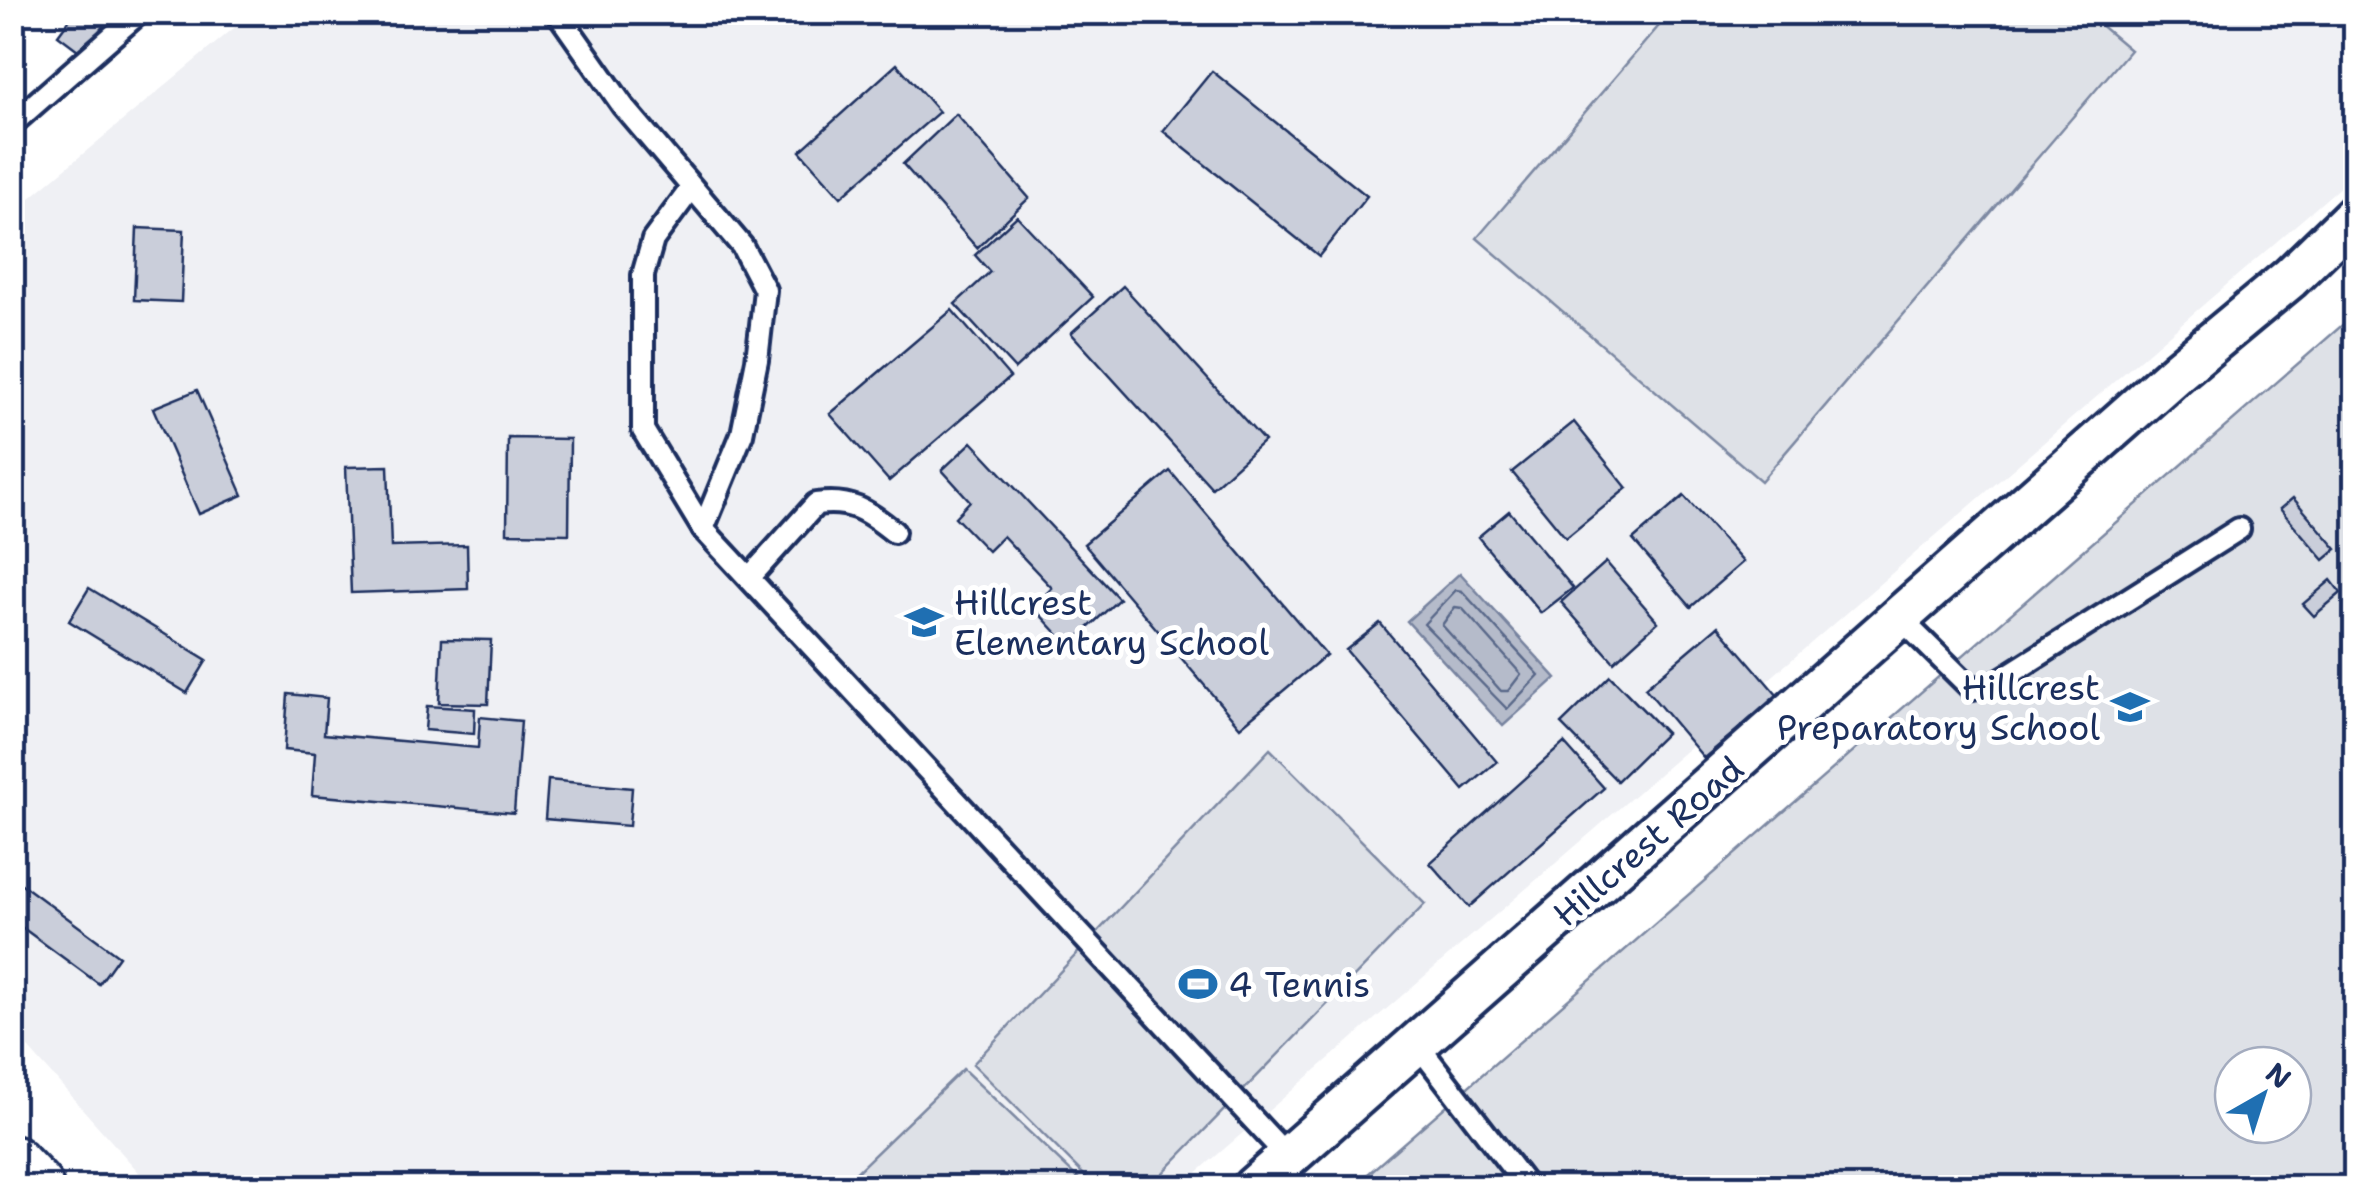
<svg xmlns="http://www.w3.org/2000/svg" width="2368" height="1200" font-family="'Shantell Sans',sans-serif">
  <rect width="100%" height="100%" fill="#fff"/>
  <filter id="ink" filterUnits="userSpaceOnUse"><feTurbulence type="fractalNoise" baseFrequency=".01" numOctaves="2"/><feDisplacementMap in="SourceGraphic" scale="20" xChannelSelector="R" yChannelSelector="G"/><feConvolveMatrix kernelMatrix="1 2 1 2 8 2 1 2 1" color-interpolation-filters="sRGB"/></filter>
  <g filter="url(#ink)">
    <path fill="#eff0f4" d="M252,13h2103v161l-1175,1013h-1028l-139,-156 -1,-818z"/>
    <g fill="#dee1e7" stroke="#7c88a2" stroke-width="2.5" fill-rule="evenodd">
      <path d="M1670,13h416l44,37 -369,431 -284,-243z"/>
      <path d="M2355,314v873h-1002zM2233,1065h60v60h-60z"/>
      <path d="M1270,749l155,155 -276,283h-53l-123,-123z"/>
      <path d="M963,1069l124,118h-246z"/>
    </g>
    <path fill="#b5bbca" stroke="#77839f" stroke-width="2.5" d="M1460,573l96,105 -53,48 -96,-105z"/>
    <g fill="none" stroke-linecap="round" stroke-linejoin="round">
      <g stroke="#596789" stroke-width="2.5">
        <path d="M1456,590l6,1 77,84 -32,34 -83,-85z"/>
        <path d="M1455,607l7,1 59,66 -13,17h-7l-59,-66z"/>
      </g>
    </g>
    <g fill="#caceda" stroke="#1b2f5e" stroke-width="2.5">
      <path d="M75,12h39l-32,41 -24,-18z"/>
      <path d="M897,64l42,48 -98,85 -41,-46z"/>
      <path d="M1212,71l155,125 -48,60 -156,-125z"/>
      <path d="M956,114l73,84 -52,50 -74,-84z"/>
      <path d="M1017,216l76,81 -78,72 -60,-65 35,-32 -15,-17z"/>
      <path d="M137,228l47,2 -3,72 -47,-2z"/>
      <path d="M1123,286l141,155 -52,47 -141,-155z"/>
      <path d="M952,310l58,67 -121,104 -59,-67z"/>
      <path d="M197,390l46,105 -44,19 -46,-106z"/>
      <path d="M1574,422l53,66 -61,50 -54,-66z"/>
      <path d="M508,438l62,1 -1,95 -62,-1z"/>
      <path d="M972,442l147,157 -50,47 -36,-39 19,-19 -49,-52 -15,15 -33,-34 15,-16 -28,-31z"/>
      <path d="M388,466l3,81 76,-2 1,44 -117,4 -5,-126z"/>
      <path d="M1170,471l156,184 -86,72 -156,-183z"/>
      <path d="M1684,496l59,66 -52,45 -58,-67z"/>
      <path d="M2293,498l44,51 -13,11 -44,-51z"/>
      <path d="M1509,511l64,77 -32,25 -63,-76z"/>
      <path d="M1606,562l52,60 -44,40 -53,-60z"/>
      <path d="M2331,580l10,13 -27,23 -11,-12z"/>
      <path d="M89,588l118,72 -20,33 -118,-72z"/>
      <path d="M1380,623l117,139 -33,28 -118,-140z"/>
      <path d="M1718,626l60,70 -74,62 -59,-70z"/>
      <path d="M442,639l49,1 -3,64 -49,-1z"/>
      <path d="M1610,676l56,57 -49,48 -56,-57z"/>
      <path d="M288,694l39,4 -3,36 154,14 2,-31 41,4 -7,92 -202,-18 3,-42 -31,-3z"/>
      <path d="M427,706l48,3 -1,25 -49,-4z"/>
      <path d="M1564,743l40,45 -135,119 -39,-44z"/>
      <path d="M548,780l84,8 -3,38 -84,-7z"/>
      <path d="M12,877l107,79 -20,28 -87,-64z"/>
    </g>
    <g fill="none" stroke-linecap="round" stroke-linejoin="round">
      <g stroke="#1b2f5e" stroke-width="28">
        <g id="lane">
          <path d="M557,12l66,94 119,140 23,44 -8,70 -15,74 -39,95"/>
          <path d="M12,124l128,-112"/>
          <path d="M690,190l-37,50 -10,35v155l60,99 585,628"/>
          <path d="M750,577l66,-73c34,-5 51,6 78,28"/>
          <path d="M1901,619l71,70 22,-5 245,-155"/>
          <path d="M1417,1044l111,144"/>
        </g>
      </g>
      <g stroke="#1b2f5e" stroke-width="48">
        <path id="street" d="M1253,1188l925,-817 112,-93 66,-64"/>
      </g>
      <g stroke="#1b2f5e" stroke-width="62">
        <path id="secondary" d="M12,1164l23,24"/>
      </g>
      <use href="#lane" stroke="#fff" stroke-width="20"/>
      <use href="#street" stroke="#fff" stroke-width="40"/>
      <use href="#secondary" stroke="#fff" stroke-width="55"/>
    </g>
  </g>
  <defs>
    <g id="school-bare" transform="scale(3)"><path d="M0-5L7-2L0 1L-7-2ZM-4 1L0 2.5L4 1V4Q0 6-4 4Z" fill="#1f6fb2" stroke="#fff" stroke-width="2.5" paint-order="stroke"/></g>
    <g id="stadium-bare" transform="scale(3)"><path d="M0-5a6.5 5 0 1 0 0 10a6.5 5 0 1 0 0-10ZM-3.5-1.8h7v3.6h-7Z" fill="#1f6fb2" stroke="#fff" stroke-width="2.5" paint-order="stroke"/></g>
  </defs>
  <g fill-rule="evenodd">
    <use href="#school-bare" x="924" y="622"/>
    <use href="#school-bare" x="2130" y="707"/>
    <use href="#stadium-bare" x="1198" y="984"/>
  </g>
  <g text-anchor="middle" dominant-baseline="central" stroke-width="10" stroke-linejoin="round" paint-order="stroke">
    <g font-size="35" fill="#1b2f5e" stroke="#fff" text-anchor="start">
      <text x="954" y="602">Hillcrest<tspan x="954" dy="40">Elementary School</tspan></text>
      <text x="2100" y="687" text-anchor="end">Hillcrest<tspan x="2100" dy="40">Preparatory School</tspan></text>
      <text x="1228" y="984">4 Tennis</text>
    </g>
    <g font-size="35" fill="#1b2f5e" stroke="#fff">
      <text transform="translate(1648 841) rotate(-41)">Hillcrest Road</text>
    </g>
  </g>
  <rect width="2368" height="1200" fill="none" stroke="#fff" stroke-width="50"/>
  <rect x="25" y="25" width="2318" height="1150" fill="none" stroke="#1b2f5e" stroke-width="4" filter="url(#ink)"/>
  <g transform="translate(2263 1095) rotate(39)"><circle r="48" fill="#ffffff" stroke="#a4acbf" stroke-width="2.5"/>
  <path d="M0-8L18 38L0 25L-18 38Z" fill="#1f6fb2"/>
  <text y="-15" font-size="28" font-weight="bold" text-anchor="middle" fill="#1b2f5e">N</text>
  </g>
</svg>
